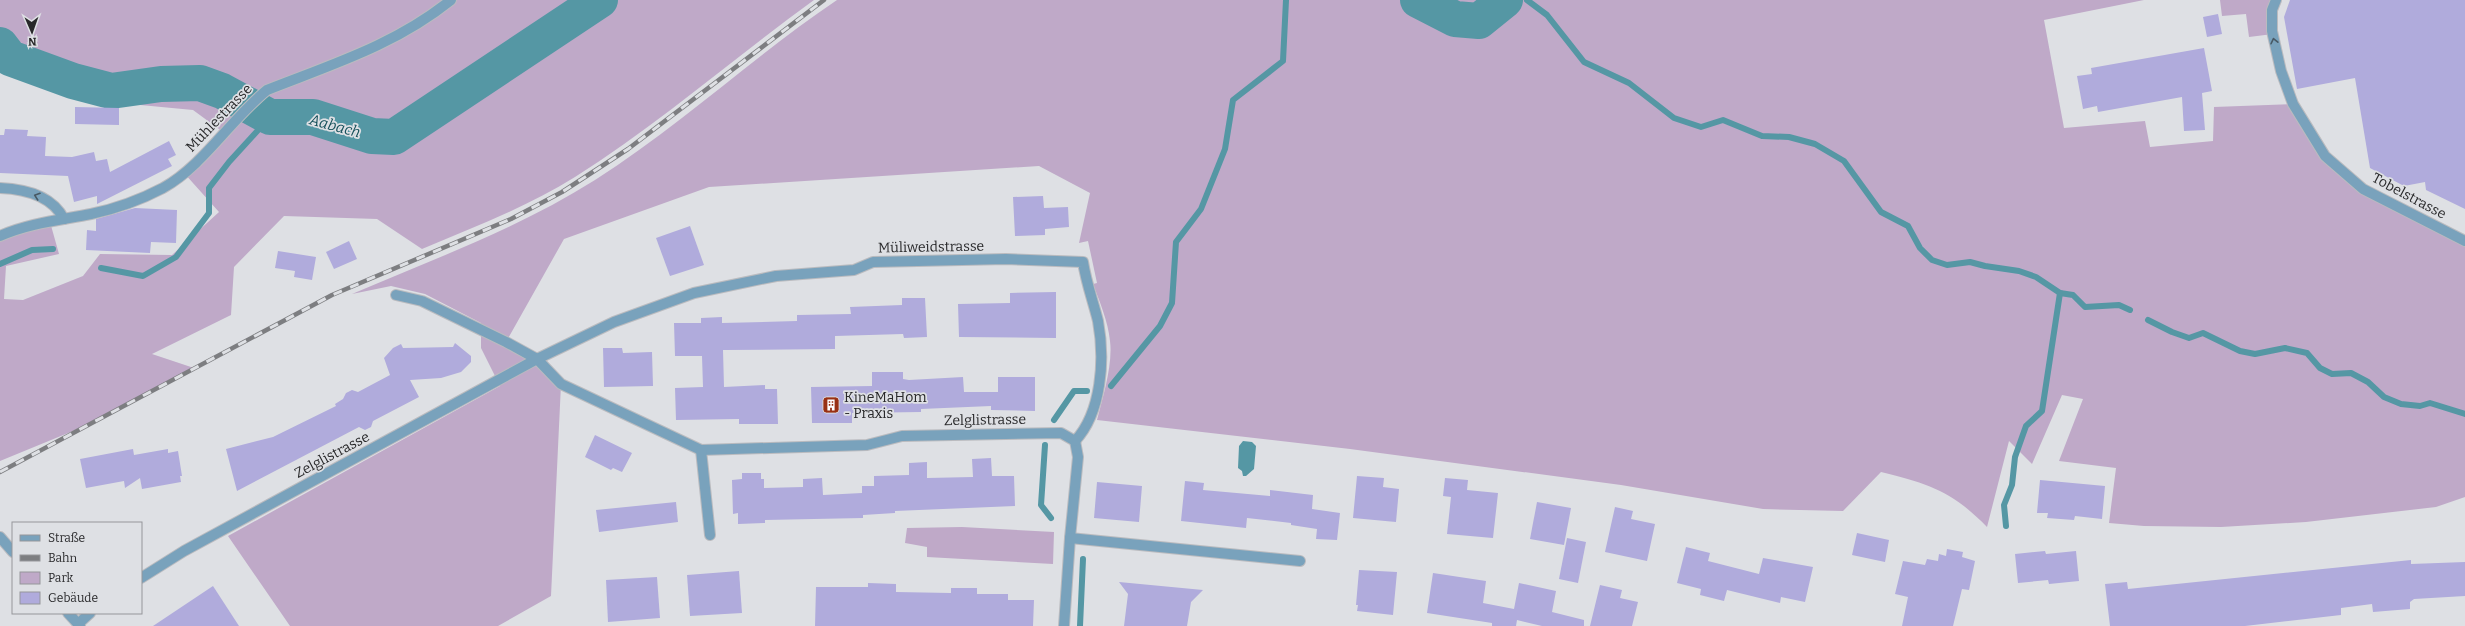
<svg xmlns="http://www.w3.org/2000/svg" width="2465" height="626" font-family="Bitter,serif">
  <rect width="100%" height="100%" fill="#dee0e4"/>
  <g fill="#bfa9c8">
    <path d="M0,0h814c-80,58 -155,124 -239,177 -48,30 -101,50 -153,72l-45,-30 -93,-3 -50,51 -3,48 -79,39 42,14 -121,63 -73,30v-225l50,-14 9,32 -53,12 -2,33 19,1 60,-24 17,-22 72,1 47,-43 -35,-39 39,-41 -30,-22 -116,-11 -63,-50 -14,4z"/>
    <path d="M837,0h1307l-100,20 20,108 81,-7 5,26 63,-6 1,-34 79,-3 32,52 38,33 102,52v256l-29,10 -130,15 -85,5 -77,-1 -35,-3 7,-55 -57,-7 24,-62 -21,-4 -30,69 -23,-23 -22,86c-35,-36 -58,-43 -106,-55l-38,39 -80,-2 -142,-24 -271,-36 -253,-29c6,-23 16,-56 13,-79 -2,-20 -10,-38 -17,-57l4,-1 -9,-42 -9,2 11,-50 -51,-27 -330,21 -145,52 -58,103 55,42 -10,212 -53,30h-208l-62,-90 272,-150 -19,-38v-25l-56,-29 -34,-8 -39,8c82,-35 167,-66 243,-114 85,-54 159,-124 242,-180z"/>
    <path d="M2220,0h56l-3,34 -24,3 -3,-23 -24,2z"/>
    <path d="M962,527l92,5 -1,32 -126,-7v-10l-22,-4 2,-15z"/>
  </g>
  <path fill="#5597a4" d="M1243,441l9,1 4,4 -2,23 -8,7h-3l-1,-5 -4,-3 1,-22z"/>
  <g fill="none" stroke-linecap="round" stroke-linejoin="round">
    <g stroke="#5597a4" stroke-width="6">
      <path d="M1527,0l20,15 37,47 45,21 45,35 27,9 22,-7 39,16 27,1 26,7 29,17 37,51 27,14 12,22 12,12 15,5 23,-3 15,4 34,5 17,6 24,16 13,2 12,12 34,-2 11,5"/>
      <path d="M0,264l32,-14 21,-1"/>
      <path d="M101,268l42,8 33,-19 33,-44v-25l20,-26 41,-45"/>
      <path d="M2148,320l24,12 17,6 14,-5 37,18 15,3 30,-6 22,5 13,15 12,6 19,-1 17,9 16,15 17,7 19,2 10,-3 35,11"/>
      <path d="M1111,386l49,-60 12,-23 4,-61 25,-33 24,-60 8,-49 50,-39 3,-61"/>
      <path d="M1054,420l20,-29h13"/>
      <path d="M1045,445l-4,60 10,13"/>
      <path d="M2006,526l-2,-21 8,-20 3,-28 11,-31 16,-15 18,-118"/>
      <path d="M1080,626l3,-67"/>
    </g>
    <g stroke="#5597a4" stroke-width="36">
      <path d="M1418,0l37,19 24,2 26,-21"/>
      <path d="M0,45l10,13 63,23 38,10 50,-7 39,-1 22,8 48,26h43l59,19 22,1 206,-137"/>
    </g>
  </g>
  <g fill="#b0abdc">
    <path d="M2290,0h175v209l-39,-19 -1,-8 -21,4 -34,-18 -15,-90 -58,11 -13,-72z"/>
    <path d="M2218,14l4,20 -15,3 -4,-20z"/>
    <path d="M2204,48l8,43 -10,2 3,37 -21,1 -2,-34 -84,15 -1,-6 -14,3 -6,-33 15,-2 -1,-6z"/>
    <path d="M75,107l44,1v17l-44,-1z"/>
    <path d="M5,129l23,1 -1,6 19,1 -1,19 27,1 22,-5 2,9 11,-2 3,13 59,-31 7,14 -8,4 4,7 -75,38v-8l-23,6 -6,-26 -68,-3v-38h4z"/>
    <path d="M1043,196l1,12 24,-1 1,20 -24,2v6l-30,1 -2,-39z"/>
    <path d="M135,208l42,2 -1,33 -25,-1 -1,11 -64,-3 1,-20 9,1v-12z"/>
    <path d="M690,226l14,39 -34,11 -14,-38z"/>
    <path d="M349,241l8,18 -23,10 -8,-17z"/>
    <path d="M278,251l38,6 -4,23 -18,-3 1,-6 -20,-3z"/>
    <path d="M1056,292v46l-97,-1 -1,-33 52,-1v-10z"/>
    <path d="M902,298h23l2,39 -23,1 -1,-4 -68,2v13l-112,1 1,37 41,-2v4h12l1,35h-39v-5l-63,1 -1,-32 28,-1 -1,-31h-27l-1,-33h27v-5l21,-1v6l75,-2v-6l54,-1 -1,-7 52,-2z"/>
    <path d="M455,343l16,13v6l-10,10 -20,6 -31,2 9,17 -46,24 -2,6 -6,3 -6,-3 -122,64 -11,-42 47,-12 63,-31 -1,-2 8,-5 3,-6 6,-3 6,2 32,-17 -6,-17 9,-10 8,-4 2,4 50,-1z"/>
    <path d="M603,348h19l1,5 29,-1 1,34 -49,1z"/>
    <path d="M872,372h31v7l6,1 54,-3 1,15h34v-15h37v34l-44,-1v-4l-70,3v3l-69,1v10h-40l-1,-36 61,-1z"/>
    <path d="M595,435l37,18 -10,19 -9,-4 -2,2 -26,-13z"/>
    <path d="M133,449l1,6 34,-6v4l10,-2 4,25h-2l1,6 -39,7 -2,-11 -15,10 -1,-7 -38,7 -6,-29z"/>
    <path d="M991,458l1,18h22l1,30 -120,5v2l-32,2v3l-98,2v3l-27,1v-11l-5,1 -1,-34 10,-1v-6h19v6h3v9l39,-1v-8l19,-1 1,17 39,-2v-7h12v-10l35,-1v-12l18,-1v16l46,-1 -1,-18z"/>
    <path d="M1357,476l27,2 -1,9 16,2 -3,33 -43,-4z"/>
    <path d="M1445,478l23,2 -1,10 31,3 -5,45 -46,-4 4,-37 -8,-1z"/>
    <path d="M2040,480l65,6 -3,33 -27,-3 -1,4 -27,-2 1,-5h-11z"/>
    <path d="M1185,481l19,2 -1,7 67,6v-6l43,5 -1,14 28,4 -3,27 -21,-1 1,-10 -26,-4v-2l-44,-5 -1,10 -65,-7z"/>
    <path d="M1097,482l45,4 -3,36 -45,-4z"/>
    <path d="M676,502l2,20 -79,10 -3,-22z"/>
    <path d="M1537,502l34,6 -7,37 -34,-6z"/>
    <path d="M1615,507l18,4 -2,8 24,5 -8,37 -42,-9z"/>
    <path d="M1857,533l32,7 -4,22 -33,-7z"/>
    <path d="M1567,538l19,4 -8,41 -19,-4z"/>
    <path d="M1686,547l24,6 -2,8 51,13 4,-16 50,9 -8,35 -24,-5 -1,6 -53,-13 -3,11 -24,-6 1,-6 -24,-6z"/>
    <path d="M1947,549l16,3 -1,5 13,4 -6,29 -7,-1 -9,37h-51l6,-29 -13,-3 8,-33 22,4 2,-6 11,2 1,-7 7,2z"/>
    <path d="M2045,551l1,3 30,-3 3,30 -30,3 -1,-4 -30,3 -3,-29z"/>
    <path d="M2411,560v4l54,-2v34l-51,3 -4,3v7l-37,3 -1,-8 -31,4v7l-96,11h-135l-5,-42 22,-2 1,7z"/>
    <path d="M1359,570l38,2 -4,43 -36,-4 1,-6h-2z"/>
    <path d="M739,571l3,42 -52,3 -3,-41z"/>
    <path d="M1433,573l53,8 -3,22 31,6 5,-26 37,8 -4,21 32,8v6h-42l-25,-6 -1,6h-24v-3l-65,-10z"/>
    <path d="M657,577l3,41 -52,4 -2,-42z"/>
    <path d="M1119,582l84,8 -12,12 -4,24h-63l4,-32z"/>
    <path d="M868,583l28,1v8l55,1v-5h26v6h31v6h26l-1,26h-218l1,-39h52z"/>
    <path d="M1600,585l22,5 -2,8 18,4 -6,24h-42z"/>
    <path d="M213,586l26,40h-86z"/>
  </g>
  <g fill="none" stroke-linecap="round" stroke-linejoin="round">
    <g stroke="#babbbf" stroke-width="12">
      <g id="minor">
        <path d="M2276,0l-4,10v21l9,40 12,33 32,52 38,33 102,52"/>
        <path d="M0,188c25,1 52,8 64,31"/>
        <path d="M0,236c29,-13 61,-16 91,-22 24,-5 51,-15 72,-26 41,-23 67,-68 104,-98 66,-26 128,-45 184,-90"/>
        <path d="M396,295l26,6 84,41 31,17 24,25 140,66 166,-5 35,-9 159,-3 14,8 3,16 -8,81 -6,88"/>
        <path d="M701,450l9,85"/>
        <path d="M1070,538l230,23"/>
        <path d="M141,578l43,-27 353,-192 77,-37 80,-29 82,-17 78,-6 19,-8 133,-3 77,3c3,20 10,39 15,59 7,38 4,91 -23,120"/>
        <path d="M78,624l12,-11"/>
      </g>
    </g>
    <g stroke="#babbbf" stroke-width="12">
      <g id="tertiary">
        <path d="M0,537l13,15"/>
        <path d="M68,613l12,13"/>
      </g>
    </g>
    <use href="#minor" stroke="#79a2bc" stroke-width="10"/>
    <use href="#tertiary" stroke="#79a2bc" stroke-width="10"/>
    <g stroke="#7d7e81" stroke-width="4.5">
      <path id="rail" d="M0,472l332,-177 179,-76 51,-27 66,-43 196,-149"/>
    </g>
    <use href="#rail" stroke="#dee0e4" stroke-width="3" stroke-dasharray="9" stroke-linecap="butt"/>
  </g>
  <defs><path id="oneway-chevron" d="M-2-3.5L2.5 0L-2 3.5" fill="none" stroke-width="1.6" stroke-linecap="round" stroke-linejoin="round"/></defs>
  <g stroke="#485964">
    <use href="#oneway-chevron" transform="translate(2274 41) rotate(-103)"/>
    <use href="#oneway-chevron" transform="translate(37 196) rotate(-161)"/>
  </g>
  <defs>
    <g id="building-square" transform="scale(0.9)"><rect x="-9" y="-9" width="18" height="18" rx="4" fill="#983014" stroke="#dee0e4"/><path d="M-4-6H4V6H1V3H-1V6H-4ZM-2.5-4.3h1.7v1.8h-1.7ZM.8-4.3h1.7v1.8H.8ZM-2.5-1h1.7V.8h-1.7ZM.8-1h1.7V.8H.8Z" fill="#fff"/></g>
  </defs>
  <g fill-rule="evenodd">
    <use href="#building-square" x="831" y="405"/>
  </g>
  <g text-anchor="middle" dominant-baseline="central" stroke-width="3.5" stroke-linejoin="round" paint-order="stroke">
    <g font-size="14" fill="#28282a" stroke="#dee0e4">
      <text transform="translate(219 118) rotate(-46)">Mühlestrasse</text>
      <text transform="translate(2409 196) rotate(28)">Tobelstrasse</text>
      <text transform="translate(931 247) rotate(-1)">Müliweidstrasse</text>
      <text transform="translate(985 420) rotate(-1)">Zelglistrasse</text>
      <text transform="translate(332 455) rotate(-28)">Zelglistrasse</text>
    </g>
    <g font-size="14" fill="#28282a" stroke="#dee0e4" text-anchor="start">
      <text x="844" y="397">KineMaHom<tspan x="844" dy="16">- Praxis</tspan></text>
    </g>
    <g font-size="15" font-style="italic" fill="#17515b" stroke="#dee0e4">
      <text transform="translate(335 126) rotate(15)">Aabach</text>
    </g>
  </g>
  <rect x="12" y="522" width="130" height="92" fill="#dee0e4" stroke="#95969a"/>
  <rect x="20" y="535" width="20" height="6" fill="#79a2bc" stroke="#95969a"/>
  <text x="48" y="542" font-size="12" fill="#28282a">Straße</text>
  <rect x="20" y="555" width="20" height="6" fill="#7d7e81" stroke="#95969a"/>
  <text x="48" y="562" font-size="12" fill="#28282a">Bahn</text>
  <rect x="20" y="572" width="20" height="12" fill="#bfa9c8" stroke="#95969a"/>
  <text x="48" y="582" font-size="12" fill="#28282a">Park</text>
  <rect x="20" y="592" width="20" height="12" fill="#b0abdc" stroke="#95969a"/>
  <text x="48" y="602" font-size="12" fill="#28282a">Gebäude</text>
  <g transform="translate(32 32) rotate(178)" stroke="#dee0e4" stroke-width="3" paint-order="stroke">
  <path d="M0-3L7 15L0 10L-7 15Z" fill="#28282a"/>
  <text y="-6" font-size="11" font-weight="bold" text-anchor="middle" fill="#28282a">N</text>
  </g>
</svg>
